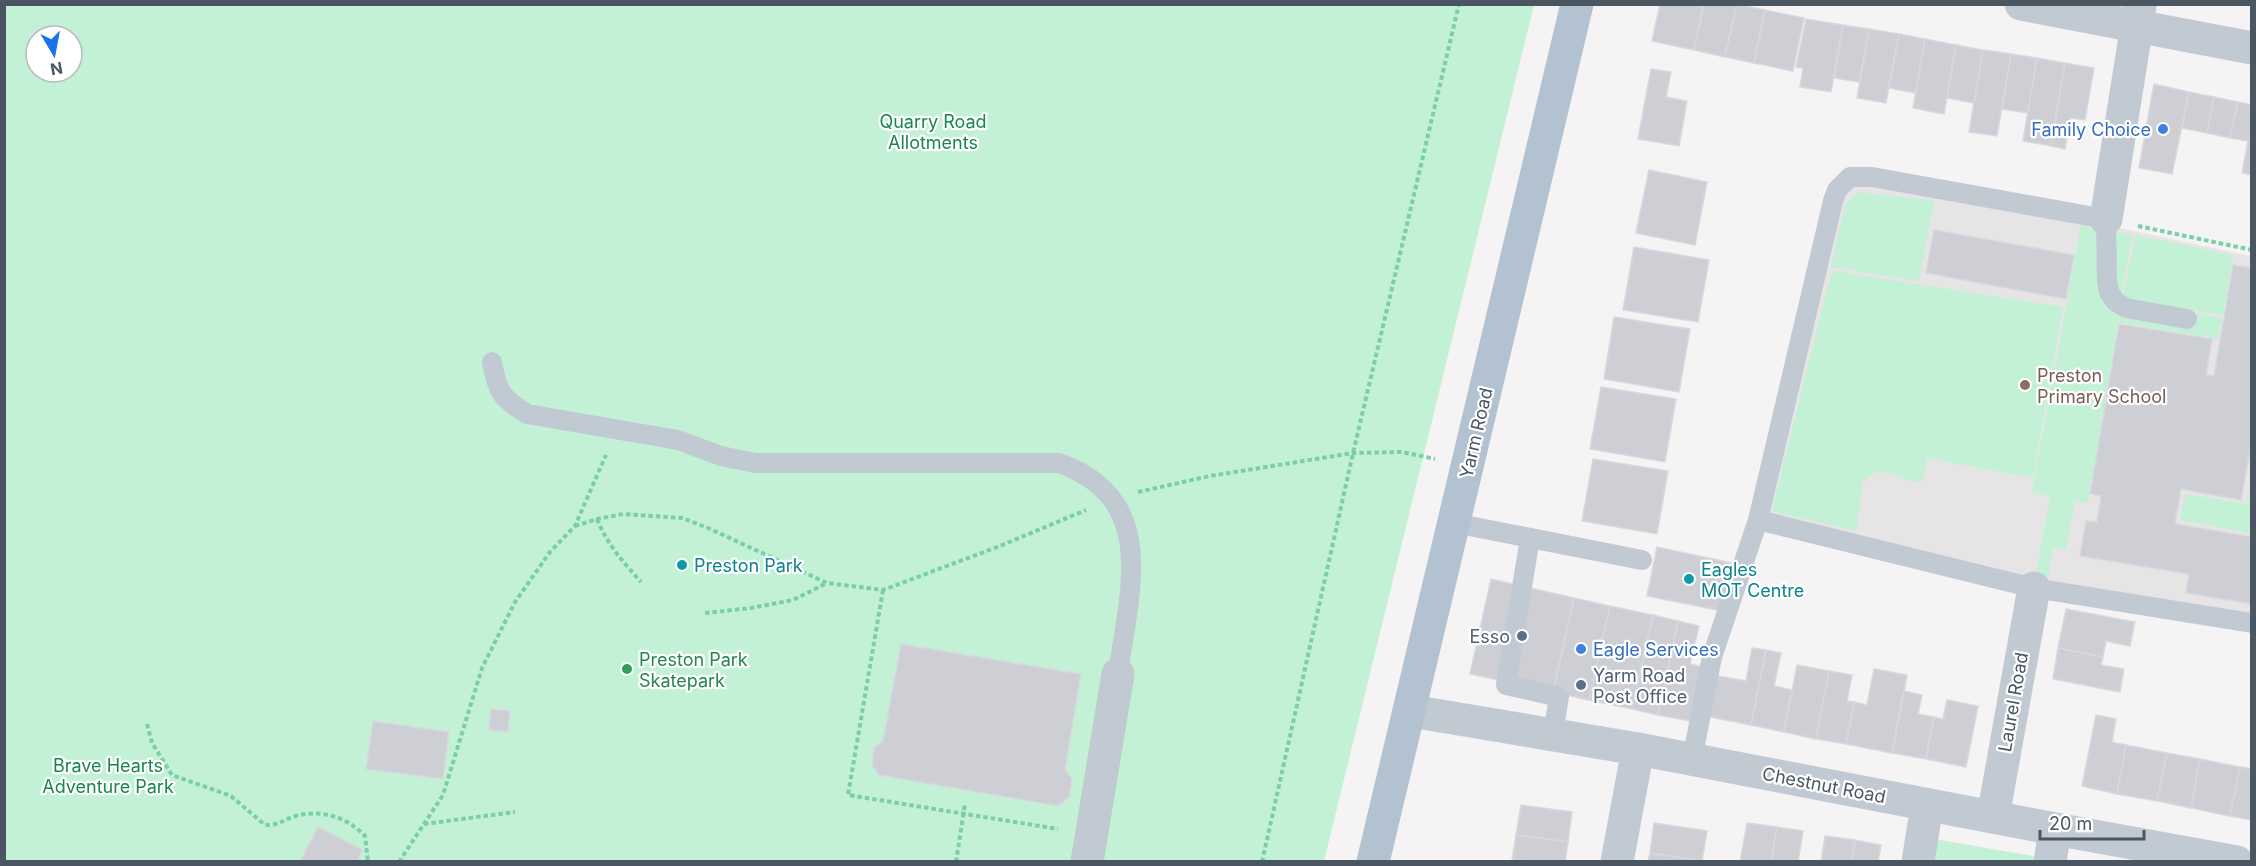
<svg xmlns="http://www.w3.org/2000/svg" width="2256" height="866" font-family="Inter,sans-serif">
  <rect width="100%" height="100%" fill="#f5f3f3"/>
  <path fill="#e6e4e5" d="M1847,180l259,45 145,31v360l-202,-30 -281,-72z"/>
  <g fill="#c3f1d5" fill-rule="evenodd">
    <path d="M4,5h1530l-210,856h-1319zM36,36h36v36h-36z"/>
    <path d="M1859,192l75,9 -15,80 -88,-14 14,-62z"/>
    <path d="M2081,225l52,10 -13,65 102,18 -4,21 -100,-17 -30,181 -13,-2 -9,49 -13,-3 -5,30 -12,-2 14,-79 -18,-4z"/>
    <path d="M2136,235l97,20 -10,60 -101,-16z"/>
    <path d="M1832,271l231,36 -30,171 -106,-20 -5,25 -44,-12 -15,10 -7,50 -84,-20z"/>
    <path d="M2251,475v58l-71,-13 5,-26 63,10z"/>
    <path d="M1940,840l93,16 2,5h-102l1,-19z"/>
  </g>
  <g fill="#cdcfd5" stroke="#d7d9de" stroke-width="1.5">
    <path d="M1660,4h44l-10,46 -42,-9z"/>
    <path d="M1704,4h33l-12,53 -31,-7z"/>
    <path d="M1737,4l28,6 -11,53 -29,-6z"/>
    <path d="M1765,10l39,8 -11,53 -39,-8z"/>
    <path d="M1806,19l37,6 -12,67 -31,-5 3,-19 -7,-1z"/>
    <path d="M1843,25l26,4 -10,53 -25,-4z"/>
    <path d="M1869,29l30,5 -13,69 -29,-5z"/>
    <path d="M1899,34l26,5 -9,54 -27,-5z"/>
    <path d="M1925,39l31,6 -12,69 -31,-6z"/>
    <path d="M1956,45l27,5 -9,53 -27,-5z"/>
    <path d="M1983,50l28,4 -14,82 -28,-4z"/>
    <path d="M2011,54l26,4 -9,55 -26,-4z"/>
    <path d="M2037,58l28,5 -14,83 -28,-5z"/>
    <path d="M2065,63l29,5 -9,52 -15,-2 -5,31 -14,-3z"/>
    <path d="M1651,69l20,3 -5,25 21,4 -8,45 -41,-7z"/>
    <path d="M2154,84l35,8 -17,82 -33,-6z"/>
    <path d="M2189,92l25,5 -7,36 -25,-5z"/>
    <path d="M2214,97l24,5 -8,36 -23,-5z"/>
    <path d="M2238,102l14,3v70l-10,-2 6,-32 -18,-3z"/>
    <path d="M1649,170l58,12 -12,63 -59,-12z"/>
    <path d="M1934,230l140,25 -8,44 -140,-26z"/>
    <path d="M1634,247l75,13 -11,62 -75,-12z"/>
    <path d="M2233,265l19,3v172l-11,60 -60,-11 -6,35 77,13v67l-66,-11 3,-19 -109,-18 6,-35 11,1 4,-26 -11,-2 29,-170 93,15 -6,36 8,1z"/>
    <path d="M1614,317l76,12 -11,63 -75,-13z"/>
    <path d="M1601,387l75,12 -11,63 -75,-13z"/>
    <path d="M1593,459l75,12 -11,63 -75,-13z"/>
    <path d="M1657,547l75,16 -10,48 -75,-15z"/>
    <path d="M1491,579l83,19 -21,94 -83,-18z"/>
    <path d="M1574,598l36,8 -21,94 -36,-8z"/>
    <path d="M1610,606l43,9 -21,94 -43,-9z"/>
    <path d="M2066,609l69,13 -5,24 -24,-5 -3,16 -45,-9z"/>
    <path d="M1653,615l25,6 -20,94 -26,-6z"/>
    <path d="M1678,621l21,5 -9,38 17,4 -12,54 -37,-7z"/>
    <path d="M901,644l180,30 -16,96 7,9 -3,18 -11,9 -179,-31 -7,-10 2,-17 9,-7z"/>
    <path d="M1752,648l14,2 -15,75 -46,-9 8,-41 33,6z"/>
    <path d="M2058,648l45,9 -2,8 23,4 -4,23 -67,-13z"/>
    <path d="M1766,650l15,3 -7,33 18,4 -8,42 -33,-7z"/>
    <path d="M1797,665l32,6 -13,68 -32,-7z"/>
    <path d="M1874,669l33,6 -15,78 -46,-9 8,-42 13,3z"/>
    <path d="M1829,671l23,4 -5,26 7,1 -8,42 -30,-5z"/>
    <path d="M1904,691l18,4 -4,19 16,3 -8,42 -34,-6z"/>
    <path d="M1947,700l31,6 -12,61 -40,-8 8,-42 9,2z"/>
    <path d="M491,709l19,2 -2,21 -19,-2z"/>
    <path d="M2096,715l20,4 -4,23 14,3 -9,49 -35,-8z"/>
    <path d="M373,721l76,11 -6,47 -77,-10z"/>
    <path d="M2126,745l41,8 -10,48 -40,-7z"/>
    <path d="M2167,753l33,6 -9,49 -34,-7z"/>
    <path d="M2200,759l40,8 -10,49 -39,-8z"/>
    <path d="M2240,767l12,2v51l-22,-4z"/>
    <path d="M1521,805l51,7 -4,30 -52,-7z"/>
    <path d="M1654,823l53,8 -5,30 -52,-8z"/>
    <path d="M1747,823l30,4 -6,35h-31z"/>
    <path d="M318,827l45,23 -6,12h-57z"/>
    <path d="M1777,827l26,4 -5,31h-27z"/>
    <path d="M1516,835l52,7 -3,20 -53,-2z"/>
    <path d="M1825,836l30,4 -3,22h-31z"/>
    <path d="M1855,840l26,5 -3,17h-26z"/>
    <path d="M1650,853l52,8 -1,1h-53z"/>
  </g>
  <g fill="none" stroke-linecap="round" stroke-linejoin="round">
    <g stroke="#7ad0a6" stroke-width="4" stroke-dasharray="4.5 3" stroke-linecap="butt">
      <path d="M2138,226l114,24"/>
      <path d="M1138,492l72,-16 143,-23 49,-1 33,7"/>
      <path d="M597,519c10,25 26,43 44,63"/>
      <path d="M575,526l22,-7 26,-5 59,4 26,10 119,55 56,7 117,-44 86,-36"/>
      <path d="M883,590l-35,205 210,34"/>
      <path d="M705,613l46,-5 42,-8 34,-17"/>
      <path d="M147,724l5,19 20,32 59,21 34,29c16,0 17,-5 31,-9 25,-7 51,1 69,20l3,26"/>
      <path d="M424,824l91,-12"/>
      <path d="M399,862l44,-67 39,-127 33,-66 35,-50 25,-26 31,-71"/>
      <path d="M956,862l9,-58"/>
      <path d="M1262,862l91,-409 106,-449"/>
    </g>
    <g stroke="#c1cad2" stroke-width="20">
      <path d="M2187,319l-61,-11 -10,-6 -7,-10 -2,-11 -1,-62 -234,-42h-22l-13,13 -4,11 -75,319 276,68 218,35"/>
      <path d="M492,362c5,29 9,36 35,52l151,26 43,16 34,7h304c101,36 70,129 59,211"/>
      <path d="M1454,523l188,37"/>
      <path d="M1530,538l-24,147 53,12 -6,37"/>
      <path d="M1692,760l20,-103 46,-137"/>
    </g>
    <g stroke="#c1cad2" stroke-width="33">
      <path d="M2021,4l231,44"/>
      <path d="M2106,219l34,-213"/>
      <path d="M1411,711l227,38 417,80 182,33"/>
      <path d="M1993,817l41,-229"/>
      <path d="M1087,862l31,-188"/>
      <path d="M1617,862l21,-113"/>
      <path d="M1918,862l9,-57"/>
      <path d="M2050,862l5,-33"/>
    </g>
    <path stroke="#b3c2d1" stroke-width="33" d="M1373,862l204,-858"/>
  </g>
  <g fill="#3f7fe0" stroke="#fff" stroke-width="2">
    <circle cx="2163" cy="129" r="6"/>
    <circle cx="1581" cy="649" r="6"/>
  </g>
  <circle fill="#8d6e63" stroke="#fff" stroke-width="2" cx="2025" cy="385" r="6"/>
  <g fill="#0f9aa8" stroke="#fff" stroke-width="2">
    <circle cx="682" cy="565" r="6"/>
    <circle cx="1689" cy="579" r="6"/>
  </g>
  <g fill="#5c6f8a" stroke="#fff" stroke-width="2">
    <circle cx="1522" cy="636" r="6"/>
    <circle cx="1581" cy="685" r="6"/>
  </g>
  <circle fill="#2e9e5b" stroke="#fff" stroke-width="2" cx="627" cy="669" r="6"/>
  <g text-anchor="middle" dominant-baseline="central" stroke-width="4.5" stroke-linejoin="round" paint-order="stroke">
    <g font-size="18" fill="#17864f" stroke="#fff">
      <text x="933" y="121">Quarry Road<tspan x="933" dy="21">Allotments</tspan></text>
      <text x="108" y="765">Brave Hearts<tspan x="108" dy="21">Adventure Park</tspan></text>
    </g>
    <g font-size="18" fill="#366cbe" stroke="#fff" text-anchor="end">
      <text x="2151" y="129">Family Choice</text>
      <text x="1593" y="649" text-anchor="start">Eagle Services</text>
    </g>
    <g font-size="18" fill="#785e54" stroke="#fff" text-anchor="start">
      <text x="2037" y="375">Preston<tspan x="2037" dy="21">Primary School</tspan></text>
    </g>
    <g font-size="18" fill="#4a5661" stroke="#fff">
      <text transform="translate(1476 433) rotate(-77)">Yarm Road</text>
      <text transform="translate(2013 702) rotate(-80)">Laurel Road</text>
      <text transform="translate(1824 785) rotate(11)">Chestnut Road</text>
    </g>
    <g font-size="18" fill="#0d838f" stroke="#fff" text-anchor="start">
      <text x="694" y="565">Preston Park</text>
      <text x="1701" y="569">Eagles<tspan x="1701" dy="21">MOT Centre</tspan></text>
    </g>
    <g font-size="18" fill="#4e5e75" stroke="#fff" text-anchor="end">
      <text x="1510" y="636">Esso</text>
      <text x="1593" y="675" text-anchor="start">Yarm Road<tspan x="1593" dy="21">Post Office</tspan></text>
    </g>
    <g font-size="18" fill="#27864d" stroke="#fff" text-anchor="start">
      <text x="639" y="659">Preston Park<tspan x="639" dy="21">Skatepark</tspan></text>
    </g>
  </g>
  <rect width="2256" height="866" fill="none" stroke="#4a5661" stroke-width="12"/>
  <g transform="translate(54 54) rotate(170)"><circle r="28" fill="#ffffff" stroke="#b7bbc0" stroke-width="1.5"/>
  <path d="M0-4.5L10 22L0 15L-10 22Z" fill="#1a73e8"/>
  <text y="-9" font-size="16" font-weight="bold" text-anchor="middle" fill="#4a5661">N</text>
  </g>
  <path d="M2040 830v9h104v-9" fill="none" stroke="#4a5661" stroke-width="3"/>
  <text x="2049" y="830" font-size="18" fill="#4a5661" stroke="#ffffff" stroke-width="4.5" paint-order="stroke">20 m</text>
</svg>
